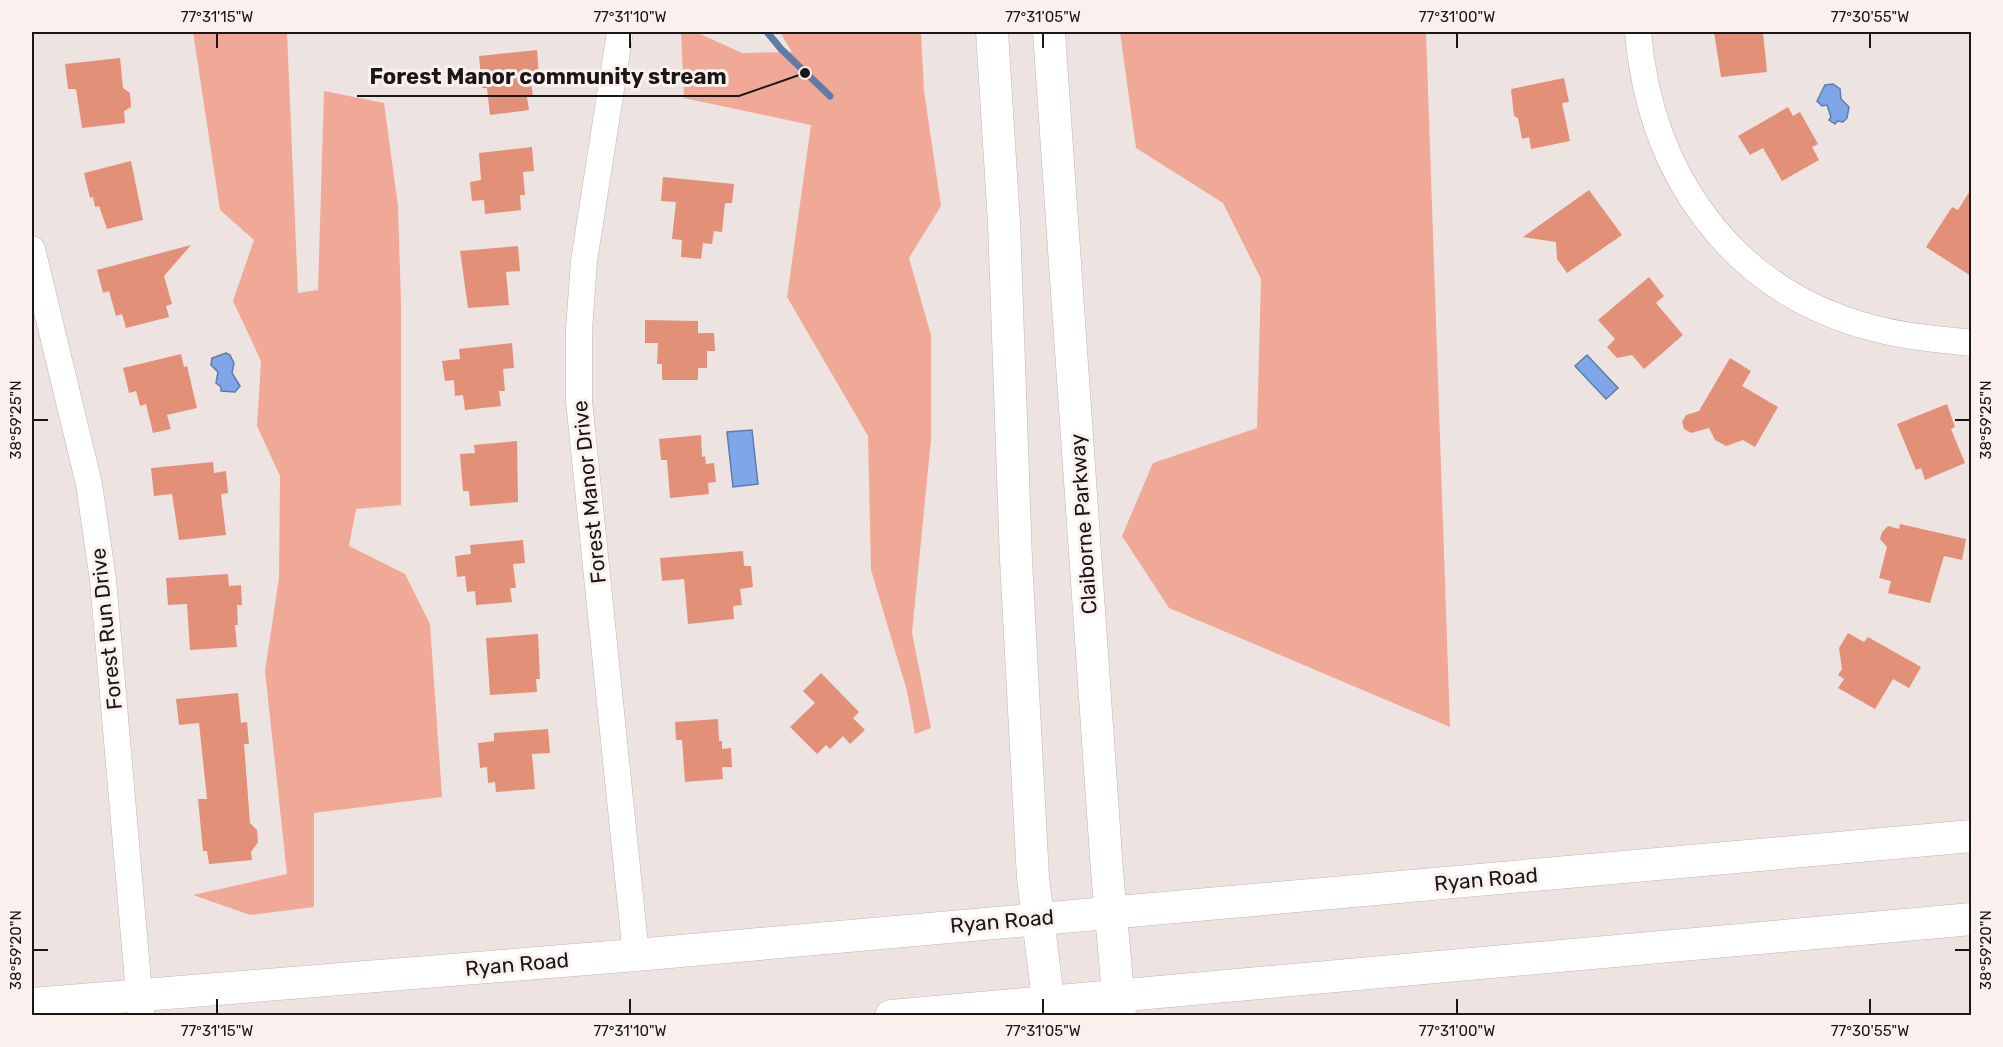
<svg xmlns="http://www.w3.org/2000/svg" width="2003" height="1047" font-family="Rubik,sans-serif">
  <rect width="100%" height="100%" fill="#ede4e1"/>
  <g fill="#f0a996">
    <path d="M193,32h94l11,261 20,-3 6,-199 60,12 14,103 3,97v202l-45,4 -7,37 56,28 25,50 12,173 -128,16v94l-64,8 -57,-20 94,-21 -22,-203 14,-93 1,-102 -23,-50 4,-65 -28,-60 21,-61 -34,-30z"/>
    <path d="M681,32h15l46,21 50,-1 -12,-20h141l3,59 17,115 -32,52 22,77v104l-19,194 19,95 -16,6 -8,-43 -36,-121 -3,-134 -81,-139 24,-172 -127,-27z"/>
    <path d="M1120,32h306l24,695 -281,-119 -47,-72 31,-73 104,-35 4,-149 -38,-76 -87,-55z"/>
  </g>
  <g fill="#7ea6e8" stroke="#607ba9" stroke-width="1.5">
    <path d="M1825,85l8,-1 7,5 1,10 8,8 -2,11 -4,4 -6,-1 -2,3 -6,-4 2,-3 -4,-12 -5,1 -5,-5z"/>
    <path d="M226,353l4,2 4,8 -2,10 8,13 -5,6 -14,-1v-4l-5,-4 2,-11 -7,-7 1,-7z"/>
    <path d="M1587,355l31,33 -12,11 -31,-33z"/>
    <path d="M752,430l6,54 -25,3 -6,-55z"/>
  </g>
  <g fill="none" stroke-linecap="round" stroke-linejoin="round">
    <path stroke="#607ba9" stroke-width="7" d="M767,32l14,17 49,47"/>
  </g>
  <g fill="#e39079">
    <path d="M1714,32h49l4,40 -46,5z"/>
    <path d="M537,50l2,25 -9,1 3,20 -6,1 2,13 -39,5 -3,-27h-5l-3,-32z"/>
    <path d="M120,58l3,30 7,5 1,14 -7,4 1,12 -43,5 -6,-39h-8l-3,-25z"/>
    <path d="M1564,78l5,24 -7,1 8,38 -39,8 -2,-12 -7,2 -4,-21 -4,-2 -3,-27z"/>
    <path d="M1788,107l5,9 7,-4 18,32 -6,3 7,13 -37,21 -19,-33 -13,7 -12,-19z"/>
    <path d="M532,147l2,24 -11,1 2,23h-5l1,15 -36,4 -1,-14 -12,1 -2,-19 11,-2 -2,-27z"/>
    <path d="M131,161l12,59 -36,9 -8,-23 -4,1 -2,-10 -3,1 -6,-25z"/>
    <path d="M663,177l71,7 -2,19h-7l-3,29 -8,-1 -2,13 -9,-1 -2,16 -20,-2 1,-17 -10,-1 4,-37 -15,-1z"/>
    <path d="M1971,189v87l-45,-29 26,-40 6,3z"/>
    <path d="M1589,190l33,45 -55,38 -10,-14 -1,-17 -33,-5z"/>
    <path d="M191,245l-27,31 8,28 -6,2 3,11 -43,11 -4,-14 -6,2 -7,-25 -6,2 -6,-23z"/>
    <path d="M518,246l2,25 -14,1 3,33 -41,3 -8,-57z"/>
    <path d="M1649,277l15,19 -8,7 27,32 -39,34 -12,-14 -15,3 -10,-11 8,-8 -17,-19z"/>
    <path d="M645,320l53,1v12h16l1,18h-8v17h-9v12h-36v-16h-5l1,-21h-13z"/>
    <path d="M512,343l2,25 -11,1 2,22h-6l2,15 -36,4 -2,-15 -8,1 -1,-16 -9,1 -3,-20 18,-2 -1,-10z"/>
    <path d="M181,354l3,13 3,-1 10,42 -30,7 4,14 -18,4 -7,-29 -6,2 -4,-15 -7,2 -6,-25z"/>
    <path d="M1730,358l21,13 -9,15 36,21 -23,40 -12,-7 -17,6 -11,-6 -6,-12 -18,5 -7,-4 -2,-7 4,-7 13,-4z"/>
    <path d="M1947,404l8,23 -4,2 14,34 -40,17 -4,-12 -5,2 -19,-46z"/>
    <path d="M701,435l1,22 3,-1 1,8 8,-1 2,19 -8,1 1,11 -39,4 -3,-38h-6l-2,-21z"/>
    <path d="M517,441l1,61 -48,4 -1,-15h-6l-3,-37 15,-1 -1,-8z"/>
    <path d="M213,462l1,11 12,-2 2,22 -7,1 5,41 -47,5 -7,-46 -18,2 -3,-28z"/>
    <path d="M1900,524l66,15 -4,21 -18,-4 -14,47 -42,-10 3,-12 -12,-3 8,-31 -7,-8 2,-7 6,-6 11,3z"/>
    <path d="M523,540l2,23 -12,1 3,24h-6l2,14 -36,3 -1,-14 -8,1 -2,-16 -8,1 -2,-21 16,-2 -1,-9z"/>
    <path d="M743,551l1,15h7l2,21 -13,2 2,16 -9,1 1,13 -46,5 -4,-45 -22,2 -2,-23z"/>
    <path d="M228,574l1,12 12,-1 1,20h-5l1,20h-3l2,22 -47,3 -3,-46 -19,1 -2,-27z"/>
    <path d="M1848,633l16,9 4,-5 53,30 -12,21 -16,-9 -18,30 -37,-21 6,-9 -6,-4 4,-6 -3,-21z"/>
    <path d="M538,634l2,45h-4l1,13 -47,3 -4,-57z"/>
    <path d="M821,673l38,39 -6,6 12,12 -15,14 -7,-8 -13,13 -4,-4 -9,9 -27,-27 25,-24 -12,-12z"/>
    <path d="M238,693l3,30 6,-1 2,22h-5l6,79 7,7 1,12 -7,10 1,8 -43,4 -2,-13h-4l-5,-52h9l-8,-76 -20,2 -3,-26z"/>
    <path d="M718,719l1,22h3v8l9,-1 1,19h-10l1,12 -38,3 -3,-42h-6l-1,-18z"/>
    <path d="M548,729l2,24 -18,1 3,35 -39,3 -1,-10 -7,1 -1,-16 -7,1 -2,-25 16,-2v-8z"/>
  </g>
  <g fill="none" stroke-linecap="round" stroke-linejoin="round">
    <g stroke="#beb6b3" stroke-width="27">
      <g id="minor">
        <path d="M620,32l-36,229 -5,69v71l57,554"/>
        <path d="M1638,32c12,141 92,259 235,296 32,9 66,11 99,15"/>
        <path d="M32,249l57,235 14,96 38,436"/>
      </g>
    </g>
    <g stroke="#beb6b3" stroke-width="33">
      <g id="major">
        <path d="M992,32l12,191 12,337 17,318 17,138"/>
        <path d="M1049,32l58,839 13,144"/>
        <path d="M32,1004l604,-49 1336,-119"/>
        <path d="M891,1016l1081,-97"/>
      </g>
    </g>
    <use href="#minor" stroke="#fff" stroke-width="26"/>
    <use href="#major" stroke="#fff" stroke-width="32"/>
  </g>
  <path fill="none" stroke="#1b1717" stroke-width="2" d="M217,33v15M630,33v15M1043,33v15M1457,33v15M1870,33v15M33,420h15M1955,420h15M33,950h15M1955,950h15M217,999v15M630,999v15M1043,999v15M1457,999v15M1870,999v15"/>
  <g text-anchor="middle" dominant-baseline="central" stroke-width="6" stroke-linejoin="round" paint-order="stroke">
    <g font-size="21" fill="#1b1717" stroke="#faf1ee">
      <text transform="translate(589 492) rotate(-96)">Forest Manor Drive</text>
      <text transform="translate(1083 524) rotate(-94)">Claiborne Parkway</text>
      <text transform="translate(106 629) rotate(-96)">Forest Run Drive</text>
      <text transform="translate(1486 879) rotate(-5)">Ryan Road</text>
      <text transform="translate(1002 921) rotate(-5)">Ryan Road</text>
      <text transform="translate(517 964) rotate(-5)">Ryan Road</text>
    </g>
  </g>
  <path fill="none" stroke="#1b1717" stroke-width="2" d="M805 73L739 96H357"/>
  <circle fill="#1b1717" stroke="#faf1ee" stroke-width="2" cx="805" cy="73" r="6"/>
  <g font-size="22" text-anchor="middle" font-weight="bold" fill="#1b1717" stroke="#faf1ee" stroke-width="6" stroke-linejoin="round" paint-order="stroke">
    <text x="548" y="84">Forest Manor community stream</text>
  </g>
  <rect width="2003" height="1047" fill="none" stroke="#faf1ee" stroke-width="66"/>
  <rect x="33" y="33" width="1937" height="981" fill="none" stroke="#1b1717" stroke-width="2"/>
  <g font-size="15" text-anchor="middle" fill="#1b1717">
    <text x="217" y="22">77°31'15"W</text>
    <text x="630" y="22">77°31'10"W</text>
    <text x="1043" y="22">77°31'05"W</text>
    <text x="1457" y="22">77°31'00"W</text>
    <text x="1870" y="22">77°30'55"W</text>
    <text transform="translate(16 420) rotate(-90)" y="5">38°59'25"N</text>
    <text transform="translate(1986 420) rotate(-90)" y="5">38°59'25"N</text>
    <text transform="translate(16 950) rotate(-90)" y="5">38°59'20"N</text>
    <text transform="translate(1986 950) rotate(-90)" y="5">38°59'20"N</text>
    <text x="217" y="1036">77°31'15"W</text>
    <text x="630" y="1036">77°31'10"W</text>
    <text x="1043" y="1036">77°31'05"W</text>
    <text x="1457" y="1036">77°31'00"W</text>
    <text x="1870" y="1036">77°30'55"W</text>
  </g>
</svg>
